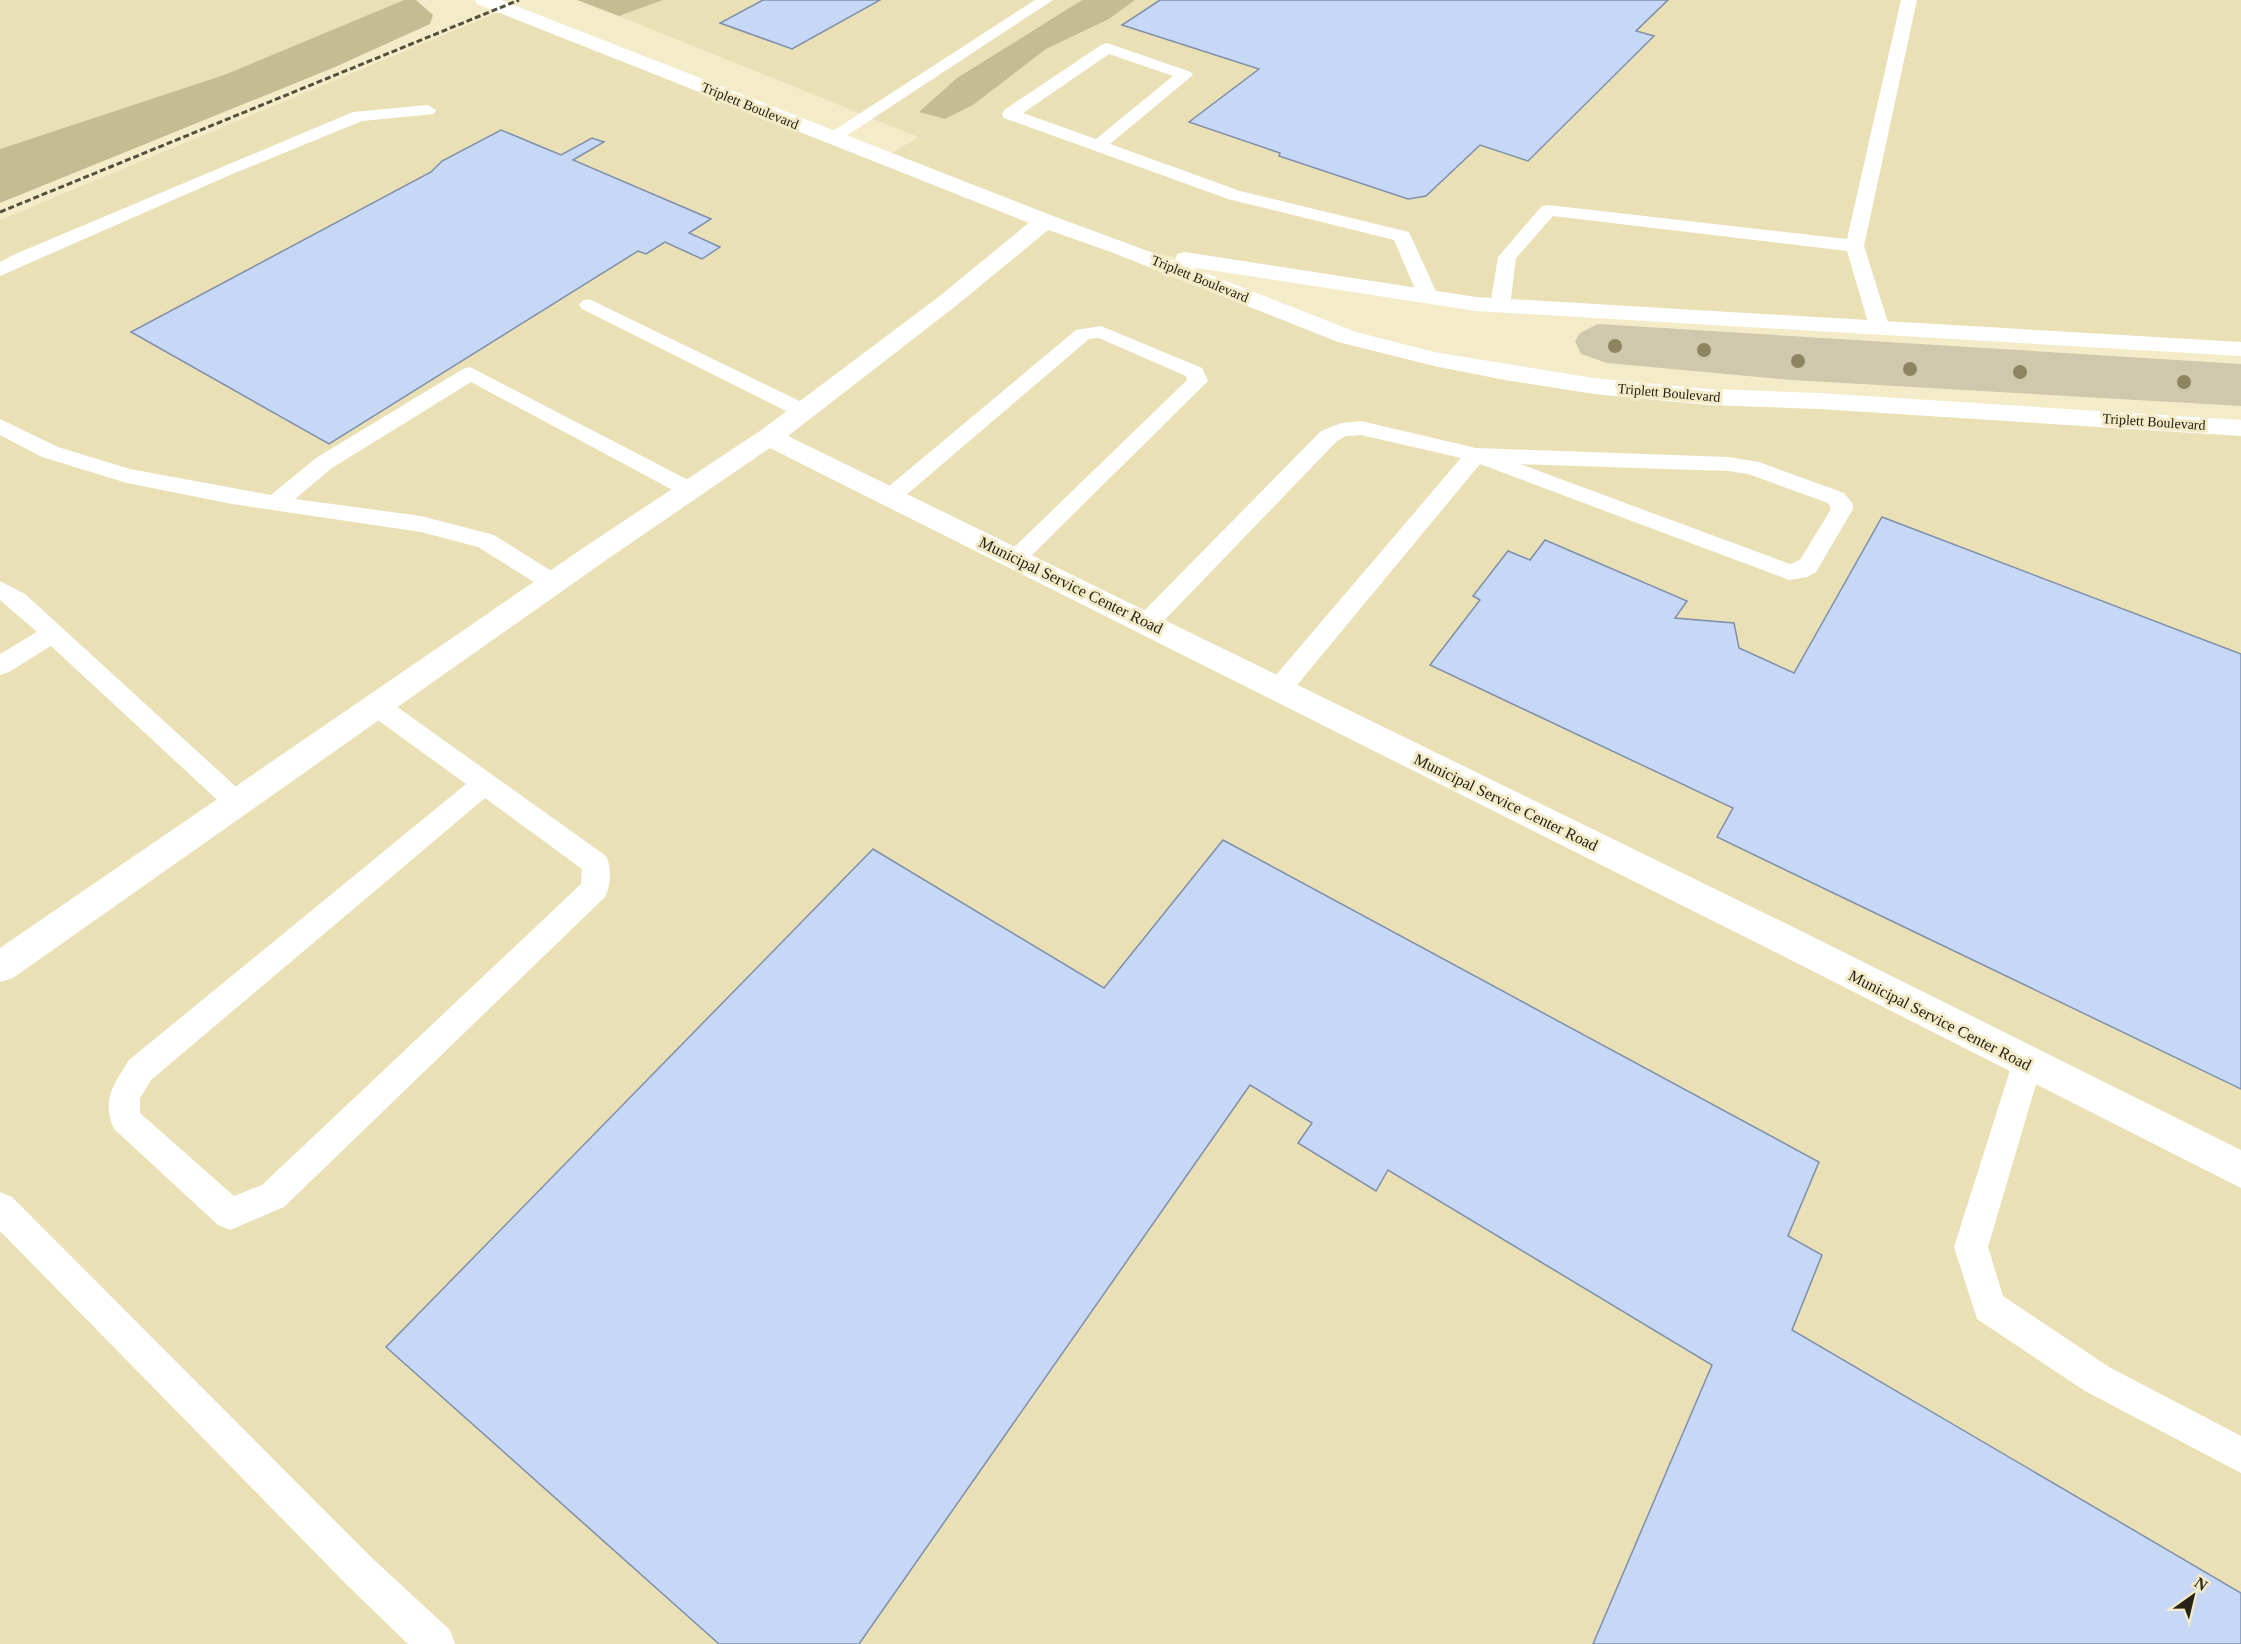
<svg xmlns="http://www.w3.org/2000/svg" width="2241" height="1644" font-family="'Times New Roman',serif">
  <rect width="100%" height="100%" fill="#f4ecc9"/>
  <g fill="#eae0b6">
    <path d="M0,0h404l-180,75 -224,74z"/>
    <path d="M663,0h419l-125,78 -37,34 25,7 28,-14 73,-56 63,-30 26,-19h1106v347l-741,-41 -246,-36 -131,-22 224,89 247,49 647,42v1216h-2241v-1424l506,-211 378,149 34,-21 -299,-121z"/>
  </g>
  <path fill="#cfc8ad" d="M1598,324l643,40v42l-449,-26 -185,-17 -26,-9 -6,-13 5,-8z"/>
  <g fill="#c6bc91">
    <path d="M404,0h12l17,15 -3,9 -95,43 -335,136v-54l224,-74z"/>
    <path d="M577,0h86l-44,16z"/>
    <path d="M1082,0h53l-26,19 -63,30 -73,56 -28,14 -26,-7 38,-34z"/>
  </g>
  <g fill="#c6d8f6" stroke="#7f8fab" stroke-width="1.5">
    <path d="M763,0h117l-88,49 -72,-26z"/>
    <path d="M1160,0h508l-32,31 18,5 -126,125 -48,-16 -54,51 -18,3 -129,-43 1,-3 -91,-31 70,-53 -137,-44z"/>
    <path d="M501,130l60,25 31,-17 12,4 -31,18 138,59 -22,14 31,14 -18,12 -37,-17 -19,12 -8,-3 -309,193 -198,-112 300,-160 11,-11z"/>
    <path d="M1882,517l359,137v435l-524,-252 16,-29 -303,-143 50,-65 -7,-4 35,-45 22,9 15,-20 142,61 -12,17 59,5 5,25 55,25z"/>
    <path d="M1223,840l596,322 -31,74 34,19 -30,75 449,263v51h-648l119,-279 -324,-195 -12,21 -78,-48 14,-20 -62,-38 -391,559h-140l-333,-297 487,-498 231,139z"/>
  </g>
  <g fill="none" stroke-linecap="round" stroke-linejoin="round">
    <g fill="#fff" fill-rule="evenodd">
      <path d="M1035,0h18l-216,142h-12l-3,-4z"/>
      <path d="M1901,0h16l-53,246 26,83 -3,4h-14l-3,-4 -23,-78 -294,-35 -37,42 -6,48 -3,4h-14l-3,-4 8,-49 44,-51 6,-1 299,34z"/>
      <path d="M1107,43l84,29 2,3 -83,69 130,47 169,41 30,66 -3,4h-14l-3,-4 -25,-58 -166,-41 -224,-81 -2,-4 2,-4 97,-65zM1109,54l64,22 -77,63 -73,-26z"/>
      <path d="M428,105l8,5 -2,4 -72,7 -132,54 -230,101v-14l13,-7 340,-143z"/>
      <path d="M589,299l221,107 4,5 -4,5 -7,2 -7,-2 -214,-107 -3,-4 3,-4z"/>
      <path d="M1101,326l101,42 6,13 -185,183 -8,2 -8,-2 -4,-6 184,-178 -1,-4 -87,-38 -10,1 -191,163 -8,2 -8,-2 -3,-5 3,-5 194,-162z"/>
      <path d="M470,367l228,118 3,5 -3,5 -8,2 -8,-2 -211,-113 -139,86 -37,31 126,17 73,19 67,42 4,6 -4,6 -8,2 -8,-2 -67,-42 -57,-15 -189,-28 -105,-21 -85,-26 -42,-22v-16l58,28 72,22 141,26 45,-37 147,-89z"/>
      <path d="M1361,421l115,27 252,9 31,5 85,31 9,11v5l-37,63 -9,5 -18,3 -309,-116 -192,232 -9,2 -9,-2 -4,-7 4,-7 191,-224 -100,-23 -15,1 -9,5 -181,188 -9,3 -9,-3 -3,-6 3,-6 183,-186 20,-8zM1520,464l208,7 20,3 80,29 3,6 -31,51 -10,4z"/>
      <path d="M0,581l25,13 220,201 4,7 -4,7 -9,4 -9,-4 -176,-163 -42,26 -9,3v-21l37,-22 -37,-32z"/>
      <path d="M377,697l9,2 220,157c6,12 5,29 -1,41l-321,310 -54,23 -12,-5 -104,-96c-13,-29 0,-45 15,-69l337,-276 -98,-71 -4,-7 4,-7zM485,798l97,71 -1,15 -319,301 -28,11 -94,-83v-15l11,-18z"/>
      <path d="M2027,1050l11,4 4,10 -54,183 15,49 106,71 132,69v37l-156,-82 -108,-72 -23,-72 58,-183 4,-10z"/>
      <path d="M0,1192l12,5 361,362 77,71 5,14h-47l-61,-59 -347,-354z"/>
    </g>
    <path fill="#fff" fill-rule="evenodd" d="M1045,214l8,2 3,5 -3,5 -96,79 -169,131 1005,491 448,223v38l-472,-239 -999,-501 -161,110 -596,420 -13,4v-34l589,-404 171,-113 181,-136 96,-79z"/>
    <path fill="#fff" fill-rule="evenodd" d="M475,0h26l552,216 122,45 2,-7 8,-2 291,45 765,45v14l-765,-45 -286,-44 166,65 78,20 160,26 115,11 110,4 422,27v16l-422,-27 -110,-4 -115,-11 -89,-14 -71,-14 -96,-24 -227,-90 -74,-26 -560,-222z"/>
    <path stroke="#534f3d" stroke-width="3" stroke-dasharray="6 3" stroke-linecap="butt" d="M0,212l519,-212"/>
  </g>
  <g fill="#8d8562">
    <circle cx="1615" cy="346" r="7"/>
    <circle cx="1704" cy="350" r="7"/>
    <circle cx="1798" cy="361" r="7"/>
    <circle cx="1910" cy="369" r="7"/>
    <circle cx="2020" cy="372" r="7"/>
    <circle cx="2184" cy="382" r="7"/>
  </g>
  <g text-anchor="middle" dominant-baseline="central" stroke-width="6" stroke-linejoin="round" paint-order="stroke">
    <g font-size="14" fill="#272417" stroke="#f4ecc9">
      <text transform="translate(750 106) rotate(22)">Triplett Boulevard</text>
      <text transform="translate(1200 279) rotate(22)">Triplett Boulevard</text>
      <text transform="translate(1669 393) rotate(5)">Triplett Boulevard</text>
      <text transform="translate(2154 422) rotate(4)">Triplett Boulevard</text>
    </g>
    <g font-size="16" fill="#272417" stroke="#f4ecc9">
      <text transform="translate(1071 585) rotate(26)">Municipal Service Center Road</text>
      <text transform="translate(1506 802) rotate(26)">Municipal Service Center Road</text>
      <text transform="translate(1940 1020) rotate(27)">Municipal Service Center Road</text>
    </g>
  </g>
  <g transform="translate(2193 1596) rotate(34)" stroke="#f4ecc9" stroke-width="4.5" paint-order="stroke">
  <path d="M0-4.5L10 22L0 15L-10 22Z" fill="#272417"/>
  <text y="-9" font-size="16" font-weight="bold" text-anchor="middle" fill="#272417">N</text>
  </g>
</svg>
